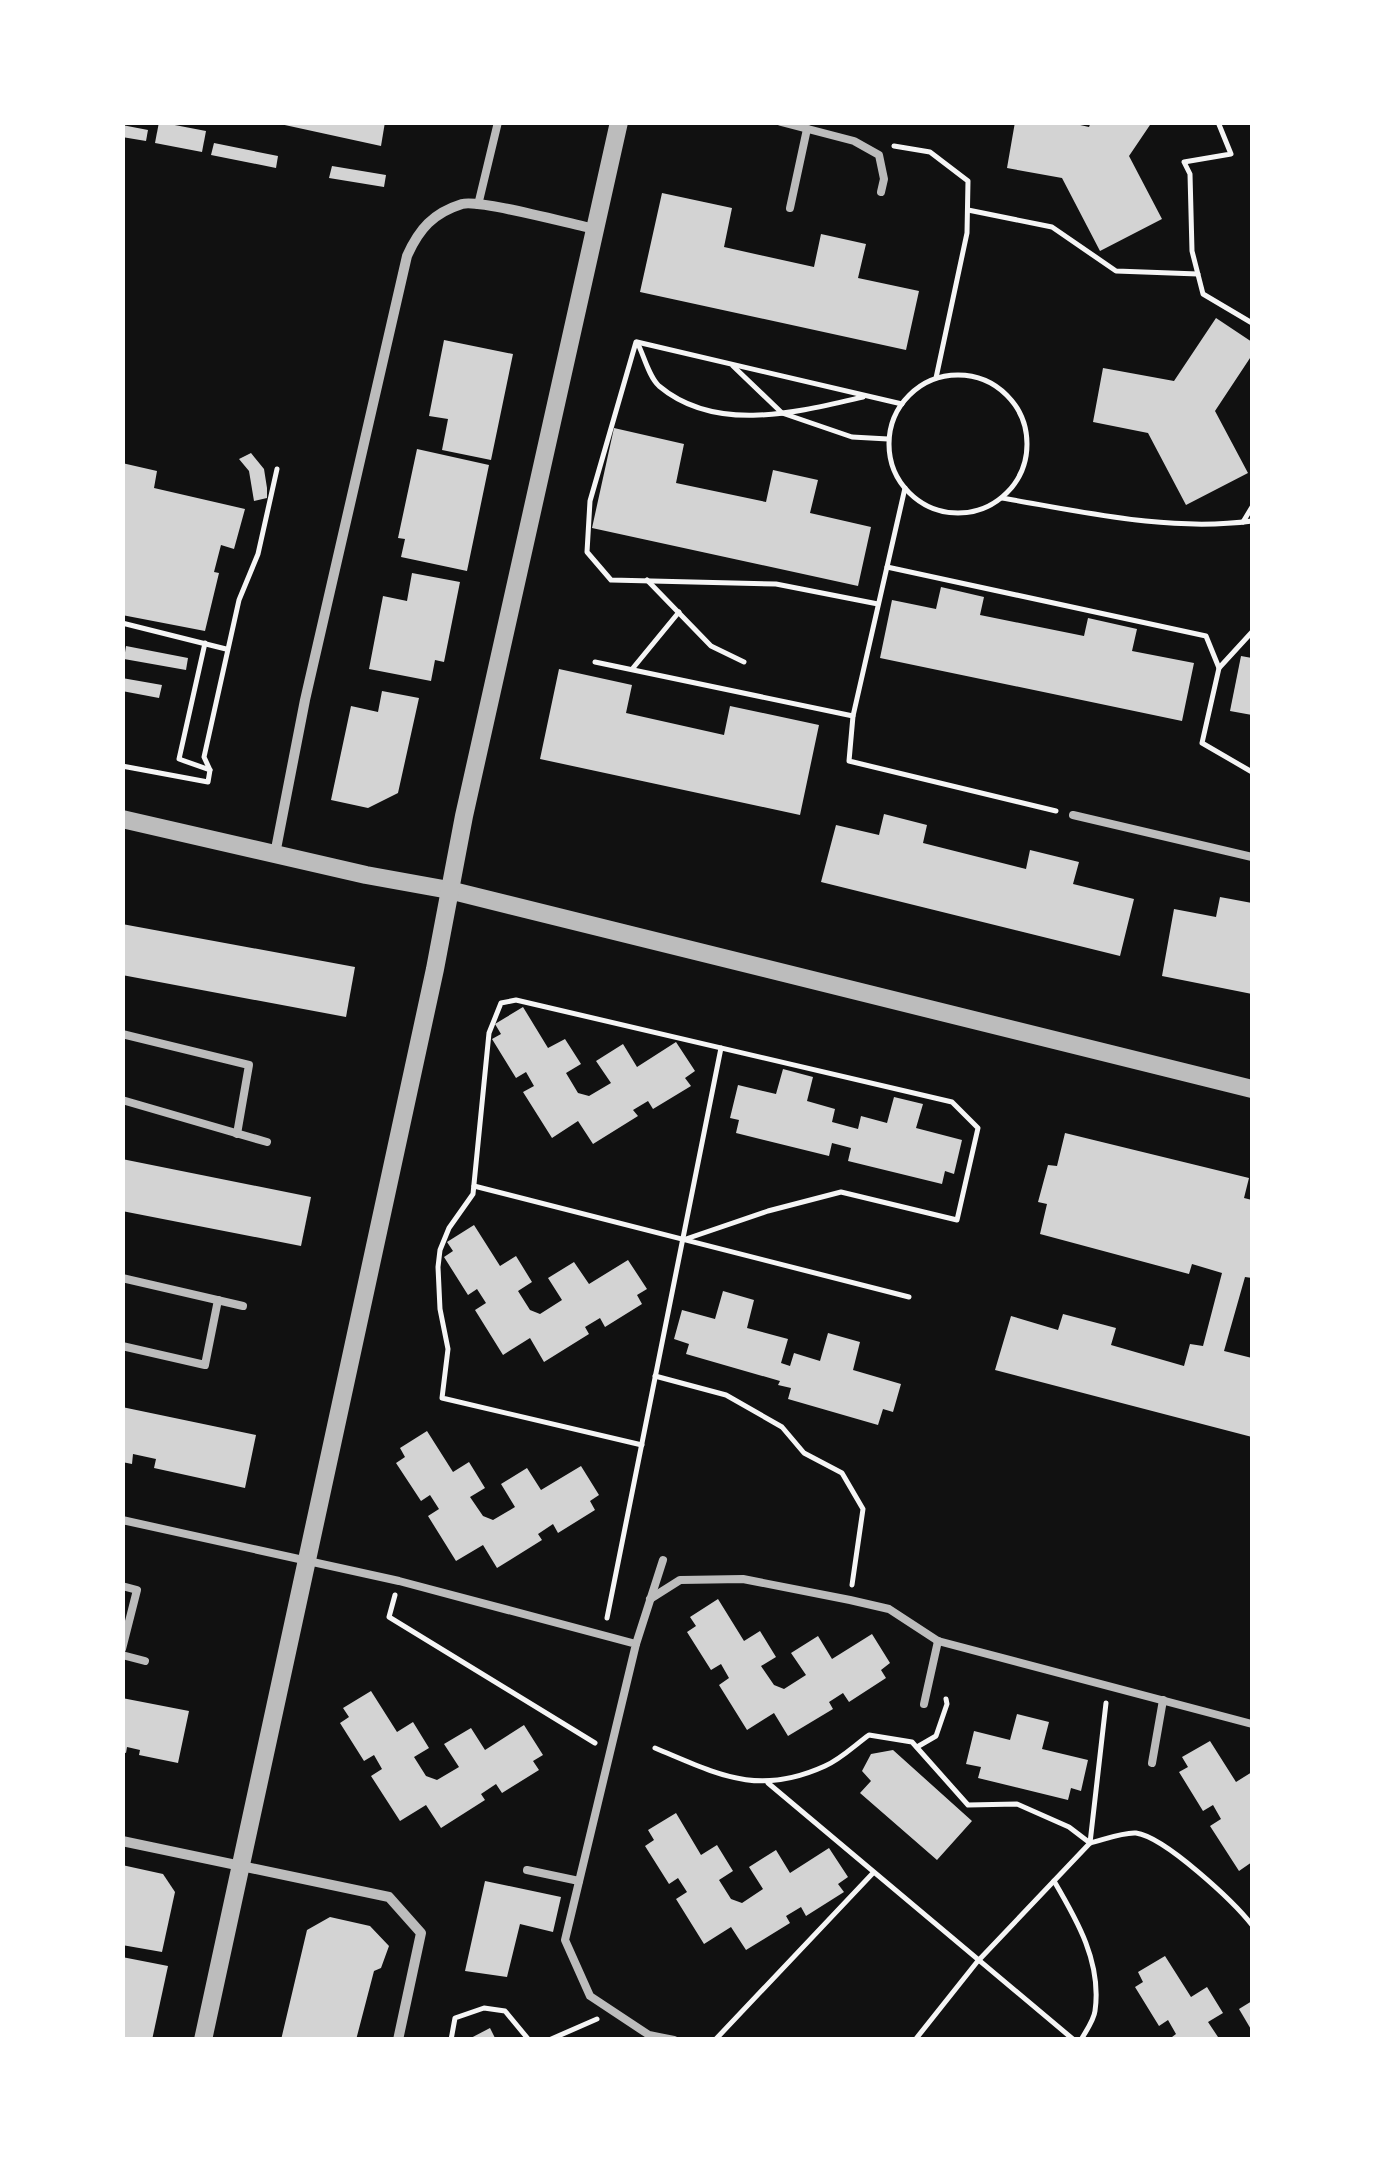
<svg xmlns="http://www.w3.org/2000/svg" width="1375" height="2162" font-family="Raleway,sans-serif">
  <rect width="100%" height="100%" fill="#111"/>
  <g fill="#d3d3d3">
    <path d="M159,122l47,9 -4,21 -47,-9z"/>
    <path d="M271,122h114l-4,24z"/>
    <path d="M1015,122h52l22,5 2,-5h61l-23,34 33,63 -62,32 -38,-73 -55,-10z"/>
    <path d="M122,125l26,5 -2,11 -24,-4z"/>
    <path d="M214,143l64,13 -2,12 -65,-13z"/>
    <path d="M332,166l54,9 -2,12 -55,-9z"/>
    <path d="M662,193l70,15 -8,39 90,20 7,-33 45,10 -8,34 61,13 -13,59 -266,-58z"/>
    <path d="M1216,318l36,24v13l-37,56 33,62 -62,32 -38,-72 -55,-11 10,-54 71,13z"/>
    <path d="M444,340l69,14 -22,106 -49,-10 6,-31 -19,-3z"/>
    <path d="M614,428l70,16 -8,39 90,19 7,-32 45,10 -8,33 61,14 -13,59 -266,-58z"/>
    <path d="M417,449l72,16 -22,106 -66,-14 4,-18 -7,-1z"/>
    <path d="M251,453l13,16 3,19v10l-13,3 -5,-30 -10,-12z"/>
    <path d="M122,463l35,8 -3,17 91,21 -11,40 -13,-4 -7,27 5,1 -14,58 -83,-16z"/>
    <path d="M412,573l48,9 -16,80 -9,-2 -4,21 -62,-12 14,-73 24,5z"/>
    <path d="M941,587l43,10 -4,18 104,21 4,-18 49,11 -5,22 62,12 -12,58 -302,-63 12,-58 44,9z"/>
    <path d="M126,646l62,12 -2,12 -62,-11z"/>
    <path d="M1241,656l11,2v57l-22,-4z"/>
    <path d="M559,669l73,16 -6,28 98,22 6,-29 89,19 -19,90 -260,-56z"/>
    <path d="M122,678l40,7 -3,13 -37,-7z"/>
    <path d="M382,691l37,7 -21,95 -30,15 -37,-8 20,-94 27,6z"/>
    <path d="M884,814l43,11 -4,18 103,26 4,-19 49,12 -6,22 61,15 -14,57 -299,-74 15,-57 43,10z"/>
    <path d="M1220,897l32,6v91l-90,-18 12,-67 42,8z"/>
    <path d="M122,924l233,43 -9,50 -224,-42z"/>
    <path d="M523,1007l25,41 17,-9 16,25 -15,9 12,20 11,3 22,-13 -15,-22 27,-17 14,23 39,-25 19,29 -10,7 6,8 -38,23 -5,-8 -15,9 5,6 -45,28 -15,-23 -26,17 -29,-46 11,-6 -8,-14 -10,6 -24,-39 9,-5 -6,-10z"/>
    <path d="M783,1069l30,8 -6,24 28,8 -3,13 26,7 3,-13 26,7 7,-26 29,7 -7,24 46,12 -8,34 -9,-3 -3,13 -94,-23 3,-13 -19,-5 -3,13 -93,-23 3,-13 -9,-2 8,-33 38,9z"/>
    <path d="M1065,1133l184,45 -5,20 8,2v78l-7,-1 -21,74 28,7v79l-257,-67 16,-54 47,14 5,-16 53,14 -5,17 73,21 6,-22 13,2 19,-73 -30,-9 -3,10 -149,-40 7,-30 -9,-2 10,-37 9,1z"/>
    <path d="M122,1159l189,38 -10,49 -179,-35z"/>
    <path d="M474,1225l26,41 16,-10 16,26 -14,9 12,19 10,4 22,-14 -14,-22 26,-16 15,22 39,-24 19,29 -10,6 5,9 -37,23 -5,-9 -15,9 4,7 -45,28 -14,-24 -27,17 -28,-45 11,-7 -9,-14 -9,6 -24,-38 9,-6 -6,-9z"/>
    <path d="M723,1291l31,9 -7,28 41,11 -7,24 9,3 4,-13 26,8 8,-28 32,9 -7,28 48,14 -8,28 -10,-3 -5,16 -90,-26 3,-11 -13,-3 2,-4 -94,-27 3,-10 -15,-5 8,-29 33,9z"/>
    <path d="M122,1407l134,28 -11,53 -91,-20 2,-9 -23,-5 -1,10 -10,-2z"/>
    <path d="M427,1431l26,41 16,-10 16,26 -15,9 13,19 10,4 22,-13 -14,-23 26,-16 14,22 40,-24 18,29 -9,6 5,9 -37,23 -5,-9 -15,10 4,6 -45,28 -14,-23 -27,16 -28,-45 11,-7 -9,-14 -9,6 -25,-38 9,-6 -5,-9z"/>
    <path d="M718,1599l26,42 16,-10 16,26 -15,9 13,19 10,4 22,-14 -15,-22 27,-17 14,23 40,-25 18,29 -9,7 5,8 -37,24 -6,-9 -14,9 4,7 -45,27 -14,-23 -27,17 -28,-45 10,-7 -8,-14 -10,6 -24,-38 9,-6 -6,-9z"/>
    <path d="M371,1691l26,41 16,-10 16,26 -15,9 12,19 11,4 22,-13 -15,-23 27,-16 14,22 39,-25 19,30 -10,6 6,9 -37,23 -6,-9 -15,10 4,6 -44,28 -15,-23 -26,16 -29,-45 11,-7 -8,-14 -10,6 -24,-38 9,-6 -6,-9z"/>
    <path d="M122,1698l67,13 -11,52 -39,-8 1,-5 -13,-3 -1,6 -4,-1z"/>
    <path d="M1017,1714l32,8 -7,27 46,11 -7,31 -10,-3 -3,12 -90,-22 3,-11 -15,-3 8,-33 36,9z"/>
    <path d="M1210,1741l26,41 16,-10v90l-13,9 -29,-45 11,-7 -8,-14 -10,6 -24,-39 9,-5 -6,-10z"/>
    <path d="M893,1750l79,71 -35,39 -77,-67 11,-12 -9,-10 9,-17z"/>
    <path d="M676,1813l25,42 16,-10 16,26 -14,9 12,19 11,4 21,-14 -14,-22 27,-17 14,23 39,-25 19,29 -10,7 6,8 -38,24 -5,-9 -15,9 4,7 -44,27 -15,-23 -27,17 -28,-45 11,-7 -9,-14 -9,6 -24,-38 9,-6 -6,-10z"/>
    <path d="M122,1865l41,9 12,18 -13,60 -40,-7z"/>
    <path d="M485,1881l76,16 -8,35 -33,-8 -13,53 -42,-6z"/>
    <path d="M330,1917l40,9 19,20 -8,22 -7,3 -18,69h-75l26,-110z"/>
    <path d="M1165,1956l26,41 16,-10 16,26 -15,9 12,18h-52l8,-6 -8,-14 -9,6 -24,-39 8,-5 -5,-10z"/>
    <path d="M122,1957l46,9 -16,74 -30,-3z"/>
    <path d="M1252,2001v30l-13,-22z"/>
    <path d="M490,2028l6,12h-29z"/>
  </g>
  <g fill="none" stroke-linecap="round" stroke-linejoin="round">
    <g stroke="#f5f5f5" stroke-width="5">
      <path d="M1218,122l13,32 -47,8 6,12 2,77 11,43 49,29"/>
      <path d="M894,146l36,6 38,29 -1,52 -31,145"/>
      <path d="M968,210l84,17 64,44 82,3"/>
      <path d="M636,342l-46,159 -3,51 24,28 165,4 102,20"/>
      <path d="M637,342l265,62"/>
      <path d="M638,344c6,12 11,33 21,42 57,48 139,26 204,11"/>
      <path d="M733,366l49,47 70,24 36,2"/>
      <circle cx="958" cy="444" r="69"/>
      <path d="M905,488l-52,228 -4,45 207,50"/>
      <path d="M1002,498c82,14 167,34 250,23"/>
      <path d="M1243,522l9,-15"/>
      <path d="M887,567l319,69 13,32"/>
      <path d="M647,580l64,66 33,16"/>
      <path d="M122,623l104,26"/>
      <path d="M1252,632l-33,36 -17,75 50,29"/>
      <path d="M205,643l-26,116 31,11"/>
      <path d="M595,662l258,54"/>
      <path d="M633,668l46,-56"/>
      <path d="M122,766l86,16 2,-12 -6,-13 35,-157 19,-46 19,-85"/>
      <path d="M474,1186l435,111"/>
      <path d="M655,1376l71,19 56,32 22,26 38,20 21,36 -11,76"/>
      <path d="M642,1445l-200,-47 6,-49 -8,-40 -2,-42 2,-17 9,-22 24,-34 16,-161 12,-30 15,-3 436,102 26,26 -21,92 -116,-28 -73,19 -85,29"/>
      <path d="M395,1595l-6,22 206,126"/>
      <path d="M607,1618l114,-570"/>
      <path d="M917,1747l19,-11 11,-32 -1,-5"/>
      <path d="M655,1748c63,26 102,49 170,18 16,-7 30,-21 44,-31l43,7 56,63 49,-1 52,23 21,16c13,-3 33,-11 46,-10 29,4 98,69 116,92"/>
      <path d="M768,1783l306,257"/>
      <path d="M1054,1881c23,39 48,82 41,130 -1,9 -9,20 -14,29"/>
      <path d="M451,2040l4,-22 29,-10 21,3 24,29"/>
      <path d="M549,2040l48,-21"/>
      <path d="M715,2040l158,-167"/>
      <path d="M915,2040l62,-78 113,-119 16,-140"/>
    </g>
    <g stroke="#bcbcbc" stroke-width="8">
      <path d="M781,122l73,19 25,14 5,24 -3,13"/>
      <path d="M478,205l20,-83"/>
      <path d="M790,208l17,-79"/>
      <path d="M1073,815l179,42"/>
      <path d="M122,1034l127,31 -12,69"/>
      <path d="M122,1100l145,42"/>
      <path d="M122,1278l121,28"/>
      <path d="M122,1346l83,19 13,-65"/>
      <path d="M122,1520l277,61 237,63 -71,296 25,56 59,39 25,5"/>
      <path d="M122,1586l15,4 -15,59"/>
      <path d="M650,1599l30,-19 63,-1 107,21 39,9 49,32 314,83"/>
      <path d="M636,1644l27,-84"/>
      <path d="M122,1655l23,6"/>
      <path d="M924,1704l14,-63"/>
      <path d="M1152,1763l11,-63"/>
      <path d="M527,1870l52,11"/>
    </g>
    <g stroke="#bcbcbc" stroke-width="10">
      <path d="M275,854l30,-154 102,-444c12,-27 26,-43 55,-52 18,-5 108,20 133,25"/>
      <path d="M122,1841l267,56 32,36 -23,107"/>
    </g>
    <g stroke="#bcbcbc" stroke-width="18">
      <path d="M122,819l244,56 83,15 803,199"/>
      <path d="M203,2040l232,-1071 29,-153 155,-694"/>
    </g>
  </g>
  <rect width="1375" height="2162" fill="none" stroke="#ffffff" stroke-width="250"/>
</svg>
